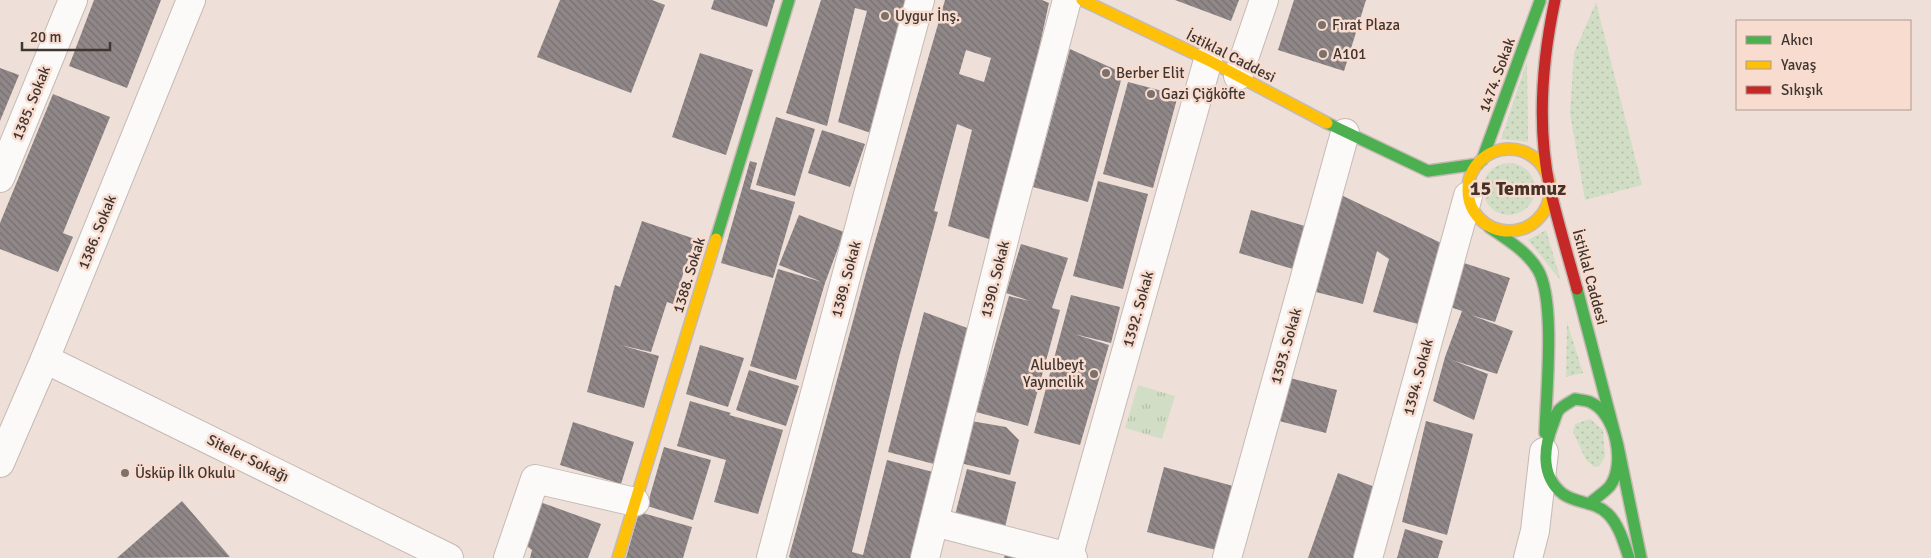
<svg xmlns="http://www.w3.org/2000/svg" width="1931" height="558" font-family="Signika,sans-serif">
  <defs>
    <pattern id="grass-dots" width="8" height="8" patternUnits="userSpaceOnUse" patternTransform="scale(1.25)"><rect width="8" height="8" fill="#d1dec5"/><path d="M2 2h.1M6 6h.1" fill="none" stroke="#b4bfaa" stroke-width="1.8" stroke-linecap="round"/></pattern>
    <pattern id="park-tufts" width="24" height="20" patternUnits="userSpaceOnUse" patternTransform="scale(1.25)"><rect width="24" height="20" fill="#d1dec5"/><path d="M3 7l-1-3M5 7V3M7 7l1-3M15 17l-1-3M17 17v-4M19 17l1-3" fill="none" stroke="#b4bfaa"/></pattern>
    <pattern id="building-back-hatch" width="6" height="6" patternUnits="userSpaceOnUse" patternTransform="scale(1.25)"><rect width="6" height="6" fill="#908788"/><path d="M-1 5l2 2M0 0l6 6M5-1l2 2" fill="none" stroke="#776f70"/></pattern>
  </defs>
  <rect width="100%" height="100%" fill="#eee0d8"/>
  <g fill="url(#grass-dots)">
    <path d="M1596,2l46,183 -57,15 -15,-87 4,-60z"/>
    <path d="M1527,61l1,81 -27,-3z"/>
    <circle cx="1509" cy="189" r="26"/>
    <path d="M1546,230l15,51 -33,-41z"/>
    <path d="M1567,322l16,51 -17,4z"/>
    <path d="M1590,419l13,11 2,27 -6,9 -5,1 -8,-7 -13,-28 2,-8z"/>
  </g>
  <path fill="url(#park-tufts)" d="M1138,385l37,11 -13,43 -37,-11z"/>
  <g fill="url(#building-back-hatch)" fill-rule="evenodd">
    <path d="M94,0h67l-34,88 -58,-22z"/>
    <path d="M560,0h92l13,5 -34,88 -94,-36z"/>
    <path d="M714,0h61l-8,27 -56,-18z"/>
    <path d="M821,0h88l-35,134 -36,-12 29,-111 -12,-3 -28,118 -41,-13z"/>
    <path d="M945,0h97l7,3 -23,105 -34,132 -44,-14 24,-96 -15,-6 -23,87 4,1 -39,145 -47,195 11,3 24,-95 46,12 -21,86h-121l-2,-1 77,-284zM966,50l25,8 -7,24 -25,-8z"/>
    <path d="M1175,0h64l-8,21z"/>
    <path d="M1294,0h72l-22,71 -66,-21z"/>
    <path d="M1070,49l53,24 -35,129 -55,-15z"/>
    <path d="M700,53l53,17 -27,85 -54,-18z"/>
    <path d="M0,68l19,7 -19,46z"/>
    <path d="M1128,82l50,13 -25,93 -50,-14z"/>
    <path d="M53,94l57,23 -47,116 10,4 -15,35 -58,-23v-26z"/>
    <path d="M776,117l39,12 -20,67 -39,-11z"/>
    <path d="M822,130l43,14 -15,43 -42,-14z"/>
    <path d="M750,161l7,2 -7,26 45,13 -22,76 -52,-15z"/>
    <path d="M1098,181l50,13 -25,95 -50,-13z"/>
    <path d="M1339,194l102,49 -23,81 -45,-12 16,-53 -12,-8 -14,53 -55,-14z"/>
    <path d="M1251,210l54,16 -12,43 -54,-16z"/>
    <path d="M799,215l45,17 -19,51 -29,97 -46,-14 28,-97 44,13 -43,-17z"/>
    <path d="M642,221l53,18 -22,65 -6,-2 -16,50 -31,-7 39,11 -15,52 -57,-16 28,-107 5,2z"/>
    <path d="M1021,244l47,14 -16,50 8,2 -32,116 -52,-14 33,-116 21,5 -24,-8z"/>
    <path d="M1464,263l46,15 -15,44 -24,-7 42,16 -16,43 -45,-14 36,14 -14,46 -41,-19 12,-44 17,-46 -12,-4z"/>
    <path d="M1071,295l49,12 -9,36 -37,-9 35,11 -29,100 -46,-12z"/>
    <path d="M924,312l46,17 -36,135 -46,-12z"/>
    <path d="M700,345l44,13 -16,49 -42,-13z"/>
    <path d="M749,370l50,16 -13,40 -50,-16z"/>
    <path d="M1290,378l47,12 -11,43 -47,-12z"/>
    <path d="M690,401l41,12 -2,2 54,15 -25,84 -44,-12 12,-42 -49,-14z"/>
    <path d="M971,421l35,6 13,13 -9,35 -50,-12z"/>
    <path d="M1426,421l47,13 -26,101 -45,-13z"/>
    <path d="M573,422l61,20 -13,42 -61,-19z"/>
    <path d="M664,447l47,13 -18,60 -46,-14z"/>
    <path d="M1164,467l69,19 -17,64 -69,-18z"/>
    <path d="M967,469l49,13 -11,45 -50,-12z"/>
    <path d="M1338,473l42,16 -21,69h-51z"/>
    <path d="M182,501l48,56 -113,1z"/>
    <path d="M540,502l61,22 -13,34h-58l2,-8 -8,-6z"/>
    <path d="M639,512l53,15 -9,31h-57z"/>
    <path d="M1405,529l38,12 -5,17h-41z"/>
    <path d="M1005,554l14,4h-15z"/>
  </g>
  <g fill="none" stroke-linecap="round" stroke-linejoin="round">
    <g stroke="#c5bab4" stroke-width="30">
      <g id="street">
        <path d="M1238,76l26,-76"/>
        <path d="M0,178l73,-178"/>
        <path d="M45,359l404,199"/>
        <path d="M0,463l45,-104 146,-359"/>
        <path d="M934,522l139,36"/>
        <path d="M508,558l27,-79 100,23"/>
        <path d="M771,558l149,-558"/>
        <path d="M925,558l83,-334 59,-224"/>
        <path d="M1068,558l140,-498"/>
        <path d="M1227,558l118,-425"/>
        <path d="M1368,558l100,-362"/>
        <path d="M1528,558l7,-27 9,-79"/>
      </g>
    </g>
    <g stroke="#c5bab4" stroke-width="14">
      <g id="fast">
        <path d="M1327,123l101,48 50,-7"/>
        <path d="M1482,160l58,-159"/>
        <path d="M1489,227c17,12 38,24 49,43 18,31 8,124 7,163"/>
        <path d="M716,239l73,-239"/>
        <path d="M1577,289l41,157 23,112"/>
        <path d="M1589,504c6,-6 15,-11 21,-18 16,-22 6,-73 -20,-84 -5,-2 -11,-2 -15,-3 -5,3 -13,7 -16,11 -3,3 -4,10 -6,14 -9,23 -13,52 10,70 14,10 32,7 45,20 11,11 16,29 21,44"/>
      </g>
    </g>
    <g stroke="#c5bab4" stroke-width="14">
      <g id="slow">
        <path d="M1082,0l126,60 119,63"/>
        <circle cx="1509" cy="190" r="41"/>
        <path d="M618,558l98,-319"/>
      </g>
    </g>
    <g stroke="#c5bab4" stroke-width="14">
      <path id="jam" d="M1555,0c-13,61 -18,128 -5,189 8,34 18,67 27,100"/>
    </g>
    <use href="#street" stroke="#fcfaf9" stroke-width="28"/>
    <use href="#fast" stroke="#4caf50" stroke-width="11"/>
    <use href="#slow" stroke="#ffc107" stroke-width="11"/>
    <use href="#jam" stroke="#c62828" stroke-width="11"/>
  </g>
  <g fill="#7d726b" stroke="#f7dccf" stroke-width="2">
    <circle cx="885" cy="16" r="5"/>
    <circle cx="1322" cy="25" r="5"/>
    <circle cx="1323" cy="54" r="5"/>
    <circle cx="1106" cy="73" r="5"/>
    <circle cx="1151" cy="94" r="5"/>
    <circle cx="1094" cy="374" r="5"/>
    <circle cx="125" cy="473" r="5"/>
  </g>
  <g text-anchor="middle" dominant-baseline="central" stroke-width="5" stroke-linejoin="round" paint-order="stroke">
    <g font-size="15" fill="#403631" stroke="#f7dccf" text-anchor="start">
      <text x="895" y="16">Uygur İnş.</text>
      <text x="1332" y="25">Fırat Plaza</text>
      <text x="1333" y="54">A101</text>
      <text x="1116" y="73">Berber Elit</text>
      <text x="1161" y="94">Gazi Çiğköfte</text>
      <text x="1084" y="365" text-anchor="end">Alulbeyt<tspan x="1084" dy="17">Yayıncılık</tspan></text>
      <text x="135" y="473">Üsküp İlk Okulu</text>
    </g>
    <g font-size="15" fill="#403631" stroke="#f7dccf">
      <text transform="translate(1231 56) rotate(27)">İstiklal Caddesi</text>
      <text transform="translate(1497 75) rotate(-70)">1474. Sokak</text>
      <text transform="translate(31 103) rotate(-68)">1385. Sokak</text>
      <text transform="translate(97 232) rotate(-68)">1386. Sokak</text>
      <text transform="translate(689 275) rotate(-73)">1388. Sokak</text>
      <text transform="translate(1590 277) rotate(75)">İstiklal Caddesi</text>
      <text transform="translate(846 279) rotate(-75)">1389. Sokak</text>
      <text transform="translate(995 279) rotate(-76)">1390. Sokak</text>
      <text transform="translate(1138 309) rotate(-74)">1392. Sokak</text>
      <text transform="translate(1286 346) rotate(-74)">1393. Sokak</text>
      <text transform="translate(1418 377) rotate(-75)">1394. Sokak</text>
      <text transform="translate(248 458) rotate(26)">Siteler Sokağı</text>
    </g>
    <g font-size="20" font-weight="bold" fill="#473228" stroke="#f7dccf">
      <text x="1518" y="188">15 Temmuz</text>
    </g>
  </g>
  <rect x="1736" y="20" width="175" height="90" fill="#f7dccf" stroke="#ae9a90"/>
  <rect x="1746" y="36" width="25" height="8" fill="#4caf50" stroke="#ae9a90"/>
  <text x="1781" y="45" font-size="15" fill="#403631">Akıcı</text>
  <rect x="1746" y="61" width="25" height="8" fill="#ffc107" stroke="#ae9a90"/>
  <text x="1781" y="70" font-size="15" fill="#403631">Yavaş</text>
  <rect x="1746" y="86" width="25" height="8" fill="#c62828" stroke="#ae9a90"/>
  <text x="1781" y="95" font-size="15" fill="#403631">Sıkışık</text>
  <path d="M22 42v8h88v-8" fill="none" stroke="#403631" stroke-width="2.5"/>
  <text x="30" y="42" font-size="15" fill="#403631" stroke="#f7dccf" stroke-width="4" paint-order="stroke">20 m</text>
</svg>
